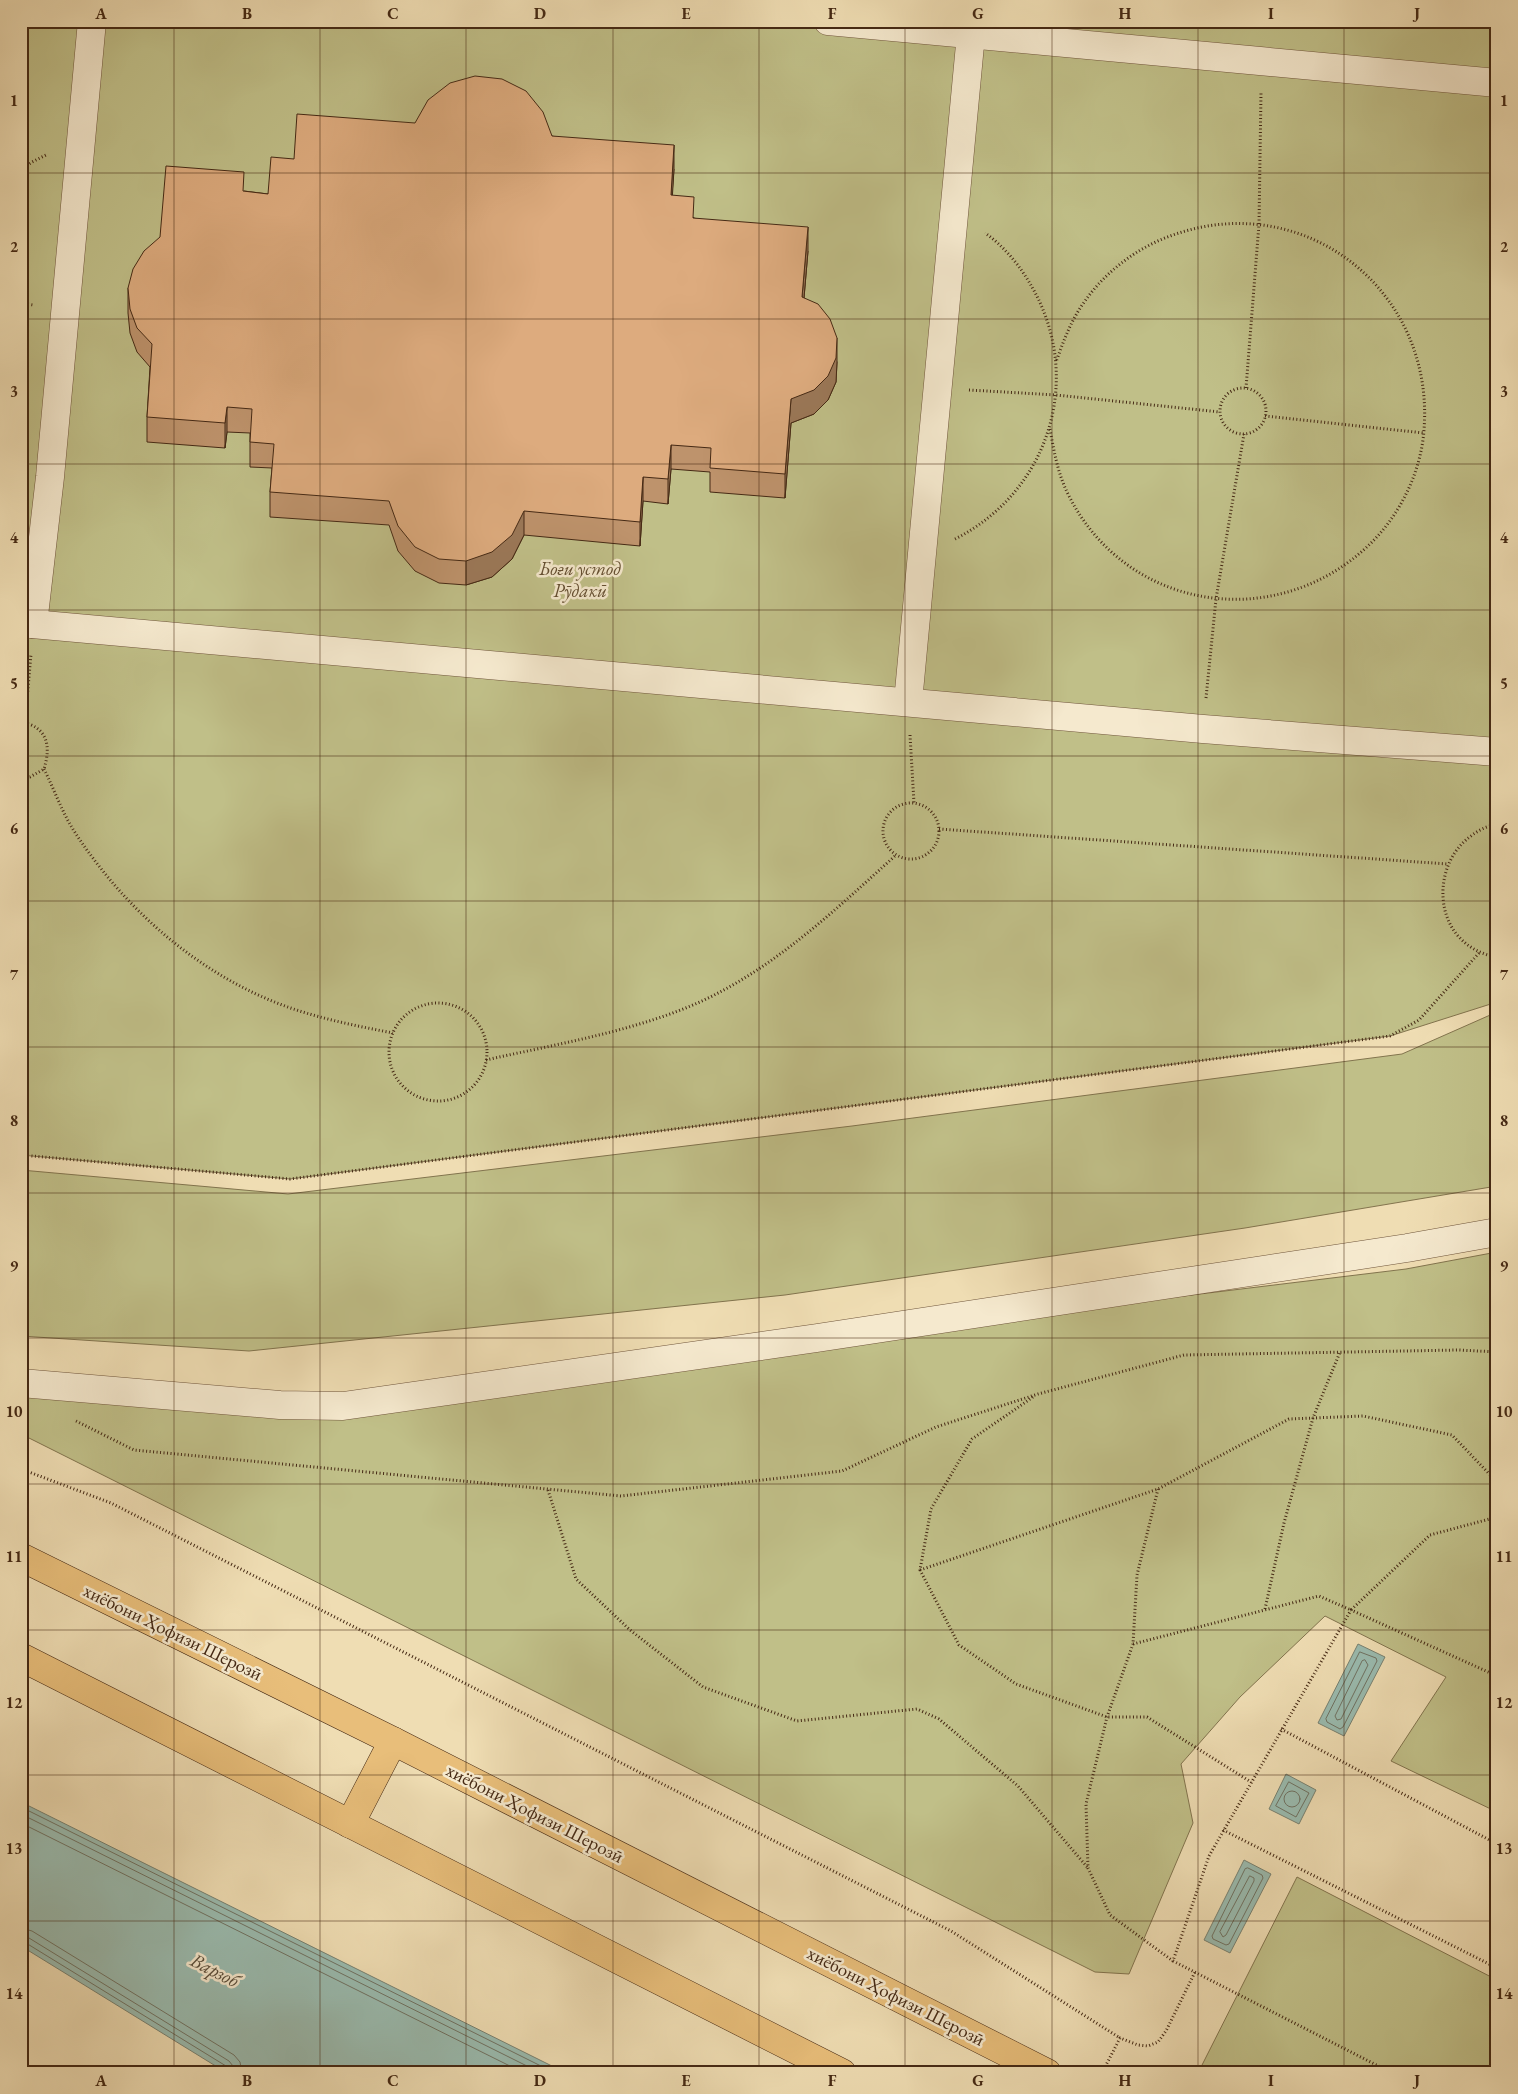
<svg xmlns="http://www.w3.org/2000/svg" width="1518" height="2094" font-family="'EB Garamond',serif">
  <rect width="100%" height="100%" fill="#efddb3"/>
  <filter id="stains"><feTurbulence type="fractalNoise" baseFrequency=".004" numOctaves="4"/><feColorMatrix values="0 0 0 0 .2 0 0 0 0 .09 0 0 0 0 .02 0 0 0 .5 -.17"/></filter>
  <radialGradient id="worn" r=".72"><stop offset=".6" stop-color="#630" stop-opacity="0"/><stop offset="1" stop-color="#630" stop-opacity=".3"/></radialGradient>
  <g fill="#c0bf88" stroke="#82744e">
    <path d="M21,21h1476v981l-107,34 -1100,143 -269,-24z"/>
    <path d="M1497,1012v174l-252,42 -460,67 -536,56 -228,-15v-166l267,24 564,-68 550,-72z"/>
    <path d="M1497,1252v560l-106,-51 55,-84 -121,-61 -85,81 -59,67 12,59 -64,151 -34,-2 -1074,-538v-43l322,26 717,-106 346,-42z"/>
    <path d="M1297,1877l200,103v93h-299z"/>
  </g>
  <g fill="#9abbaf" stroke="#788171">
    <path d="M1358,1644l27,13 -41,79 -26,-13z"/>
    <path d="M1286,1774l30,16 -17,34 -30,-15z"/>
    <path d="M21,1802l545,271h-339l-206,-127z"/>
    <path d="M1244,1860l27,14 -41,79 -26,-13z"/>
  </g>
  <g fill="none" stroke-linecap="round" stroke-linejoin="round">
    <g stroke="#707262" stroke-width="1">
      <path d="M1360,1652l16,6 1,3 -34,66 -3,2 -13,-7 -1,-3z"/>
      <path d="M1365,1660l3,5 -27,54 -4,1 -2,-4 27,-55z"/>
      <path d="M1289,1782l20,11 -13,24 -20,-11z"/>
      <circle cx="1292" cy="1799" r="8"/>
      <path d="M21,1807l534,266"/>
      <path d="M21,1814l520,259"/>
      <path d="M21,1823l503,250"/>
      <path d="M1248,1868l14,7 1,3 -34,66 -3,1 -13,-6 -1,-3 33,-67z"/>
      <path d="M1250,1876l4,2v3l-28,54 -3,2 -3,-5z"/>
      <path d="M21,1928l11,3 202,124 6,7 2,11"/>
      <path d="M21,1936l8,2 200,123 4,5 2,7"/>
      <path d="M21,1942l5,1 200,123 2,7"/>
    </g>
    <g stroke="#70563c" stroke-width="29">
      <g id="minor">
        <path d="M828,21l669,62"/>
        <path d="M21,623l1182,106 294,23"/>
        <path d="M33,624l17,-147 42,-456"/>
        <path d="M908,702l63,-668"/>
        <path d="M21,1383l259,22 63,1 474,-68 590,-90 90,-16"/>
      </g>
    </g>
    <g stroke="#452914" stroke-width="29">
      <g id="major">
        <path d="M21,1557l372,184 654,332"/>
        <path d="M21,1657l821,416"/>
        <path d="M350,1824l43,-83"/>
      </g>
    </g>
    <g stroke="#452914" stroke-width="3" stroke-dasharray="1 2.5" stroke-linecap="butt">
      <path d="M21,170l11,-8 14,-7"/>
      <path d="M21,303l12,2"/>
      <path d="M1246,388l13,-164 2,-132"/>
      <circle cx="1243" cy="411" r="23"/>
      <path d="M969,390l87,5 164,17"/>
      <path d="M1265,416l159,17"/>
      <path d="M1050,429c4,23 8,45 18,65 58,118 209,140 302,50 30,-29 51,-72 54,-114 11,-139 -119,-242 -251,-195 -35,12 -67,36 -88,66 -14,19 -21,39 -29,61"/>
      <path d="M955,539c95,-48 129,-161 77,-252 -11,-20 -28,-41 -47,-54"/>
      <path d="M1206,698l10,-99 28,-165"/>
      <path d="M21,722c27,5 30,24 23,47l-14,8 -9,1"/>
      <path d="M25,723l6,-69"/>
      <path d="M910,735l4,68"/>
      <path d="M44,769c10,20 18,43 30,62 48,74 116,136 198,170 39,16 80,24 121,32"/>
      <circle cx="911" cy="831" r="28"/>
      <path d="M1497,825c-11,0 -23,8 -31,15 -27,23 -32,71 -6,98 10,11 23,16 37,20"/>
      <path d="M939,829l509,35"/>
      <circle cx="438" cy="1052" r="49"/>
      <path d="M486,1060c71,-16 150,-29 216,-59 75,-35 134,-92 194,-146"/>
      <path d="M21,1155l269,24 1100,-143 29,-16 60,-67"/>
      <path d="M1033,1397l-61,42 -41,70 -11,61 39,75 57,39 91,33h40l104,65"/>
      <path d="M76,1421l58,29 487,46 221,-25 94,-44 102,-33 146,-39 275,-5 38,2"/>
      <path d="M21,1469l90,34 840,428 169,107"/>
      <path d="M1158,1489l-21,86 -4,69 -26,73 -21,87 2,64 22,47 63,46"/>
      <path d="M548,1490l28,89 54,51 73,57 94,34 120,-12 22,10 79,67 70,82"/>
      <path d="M920,1570l238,-81 131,-70 74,-3 89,19 45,47"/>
      <path d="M1265,1609l19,-86 29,-105 27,-66"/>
      <path d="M1133,1644l186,-48 32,14 79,-75 67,-18"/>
      <path d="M1281,1729l216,115"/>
      <path d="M1223,1830l274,138"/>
      <path d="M1102,2073l18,-35 18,7 10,1 10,-4 8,-11 29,-59"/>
      <path d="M1392,2073l-219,-112 36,-105 142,-246 146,66"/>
    </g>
    <use href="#minor" stroke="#f5e9ce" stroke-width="28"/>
    <use href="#major" stroke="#e8be7a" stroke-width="28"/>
  </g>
  <path fill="#be936c" stroke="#452914" d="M552,136l122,33 -2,26 22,23 114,33 -4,47 33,64 -1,20 -8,18 -14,14 -23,9 -6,75 -75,-6v-20l-39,-3 -3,35 -25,-3 -3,45 -116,-11 -12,24 -20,18 -26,8 -27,-2 -24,-12 -17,-20 -9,-26 -119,-8v-25l2,-24 -22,-1v-34l-23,-1 -2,16 -78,-6v-25l3,-50 -13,-15 -7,-19 -2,-20v-25l116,-97 24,3 26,-35z"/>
  <g fill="#9b7858" stroke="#452914">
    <path d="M674,145v24l-3,50v-24z"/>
    <path d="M808,227v24l-6,70v-24z"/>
    <path d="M837,338v24l-1,20 -8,18 -14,14 -23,9 -6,75v-24l6,-75z"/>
    <path d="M227,407v25l-2,16v-25z"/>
    <path d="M671,445v24l-3,35v-25z"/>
    <path d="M643,477v24l-3,45v-24z"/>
    <path d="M524,511v24l-12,24 -20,18 -26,8v-24z"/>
  </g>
  <path fill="#ddab7e" stroke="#452914" d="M475,76l27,3 24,12 17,21 9,24 122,9 -3,50 23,2 -1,21 115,9 -6,70 16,7 12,15 7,19 -1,20 -8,18 -14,14 -23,9 -6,75 -75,-6 1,-20 -40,-3 -3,34 -25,-2 -3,45 -116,-11 -12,24 -20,17 -26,9 -27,-2 -24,-12 -17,-21 -9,-25 -119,-9 4,-48 -24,-2 2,-33 -25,-2 -2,16 -78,-6 5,-73 -15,-16 -7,-19 -2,-21 5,-19 11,-18 16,-14 6,-71 78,6 -1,19 25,3 3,-37 23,2 3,-45 118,9 13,-23 22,-17z"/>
  <path fill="none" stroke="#452914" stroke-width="1" stroke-opacity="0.55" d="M174,21v2052M320,21v2052M466,21v2052M613,21v2052M759,21v2052M905,21v2052M1052,21v2052M1198,21v2052M1344,21v2052M21,173h1476M21,319h1476M21,464h1476M21,610h1476M21,756h1476M21,901h1476M21,1047h1476M21,1193h1476M21,1338h1476M21,1484h1476M21,1630h1476M21,1775h1476M21,1921h1476"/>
  <g text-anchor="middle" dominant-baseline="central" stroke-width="5" stroke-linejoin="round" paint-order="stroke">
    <g font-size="19" font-style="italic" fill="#644e31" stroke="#f5e9ce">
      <text x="580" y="568">Боғи устод<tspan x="580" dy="22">Рӯдакӣ</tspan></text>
    </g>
    <g font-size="19" fill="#452914" stroke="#f5e9ce">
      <text transform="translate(173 1632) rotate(26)">хиёбони Ҳофизи Шерозӣ</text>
      <text transform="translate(535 1813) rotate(27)">хиёбони Ҳофизи Шерозӣ</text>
      <text transform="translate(896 1996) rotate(27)">хиёбони Ҳофизи Шерозӣ</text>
    </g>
    <g font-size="20" font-style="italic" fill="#5a4e3b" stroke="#f5e9ce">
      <text transform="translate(215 1970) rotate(27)">Варзоб</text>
    </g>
  </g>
  <rect width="1518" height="2094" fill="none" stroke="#efddb3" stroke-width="55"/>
  <rect x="28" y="28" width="1462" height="2038" fill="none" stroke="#452914" stroke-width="2"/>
  <g font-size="16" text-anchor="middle" font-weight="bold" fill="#452914">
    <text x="101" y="19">A</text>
    <text x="247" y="19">B</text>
    <text x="393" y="19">C</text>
    <text x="540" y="19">D</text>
    <text x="686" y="19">E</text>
    <text x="832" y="19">F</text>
    <text x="978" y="19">G</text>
    <text x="1125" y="19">H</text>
    <text x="1271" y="19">I</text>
    <text x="1417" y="19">J</text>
    <text x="14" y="106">1</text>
    <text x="1504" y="106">1</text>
    <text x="14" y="252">2</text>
    <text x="1504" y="252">2</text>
    <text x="14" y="397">3</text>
    <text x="1504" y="397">3</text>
    <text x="14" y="543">4</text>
    <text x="1504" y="543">4</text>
    <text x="14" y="689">5</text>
    <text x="1504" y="689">5</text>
    <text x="14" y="834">6</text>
    <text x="1504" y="834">6</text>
    <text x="14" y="980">7</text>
    <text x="1504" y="980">7</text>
    <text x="14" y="1126">8</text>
    <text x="1504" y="1126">8</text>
    <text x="14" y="1271">9</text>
    <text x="1504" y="1271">9</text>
    <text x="14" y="1417">10</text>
    <text x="1504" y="1417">10</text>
    <text x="14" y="1562">11</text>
    <text x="1504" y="1562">11</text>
    <text x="14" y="1708">12</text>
    <text x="1504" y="1708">12</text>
    <text x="14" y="1854">13</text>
    <text x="1504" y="1854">13</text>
    <text x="14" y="1999">14</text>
    <text x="1504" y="1999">14</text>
    <text x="101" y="2086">A</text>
    <text x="247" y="2086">B</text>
    <text x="393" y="2086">C</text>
    <text x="540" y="2086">D</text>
    <text x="686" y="2086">E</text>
    <text x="832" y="2086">F</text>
    <text x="978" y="2086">G</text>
    <text x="1125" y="2086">H</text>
    <text x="1271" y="2086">I</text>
    <text x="1417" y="2086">J</text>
  </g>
  <rect width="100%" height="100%" filter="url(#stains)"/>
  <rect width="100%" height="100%" fill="url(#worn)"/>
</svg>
